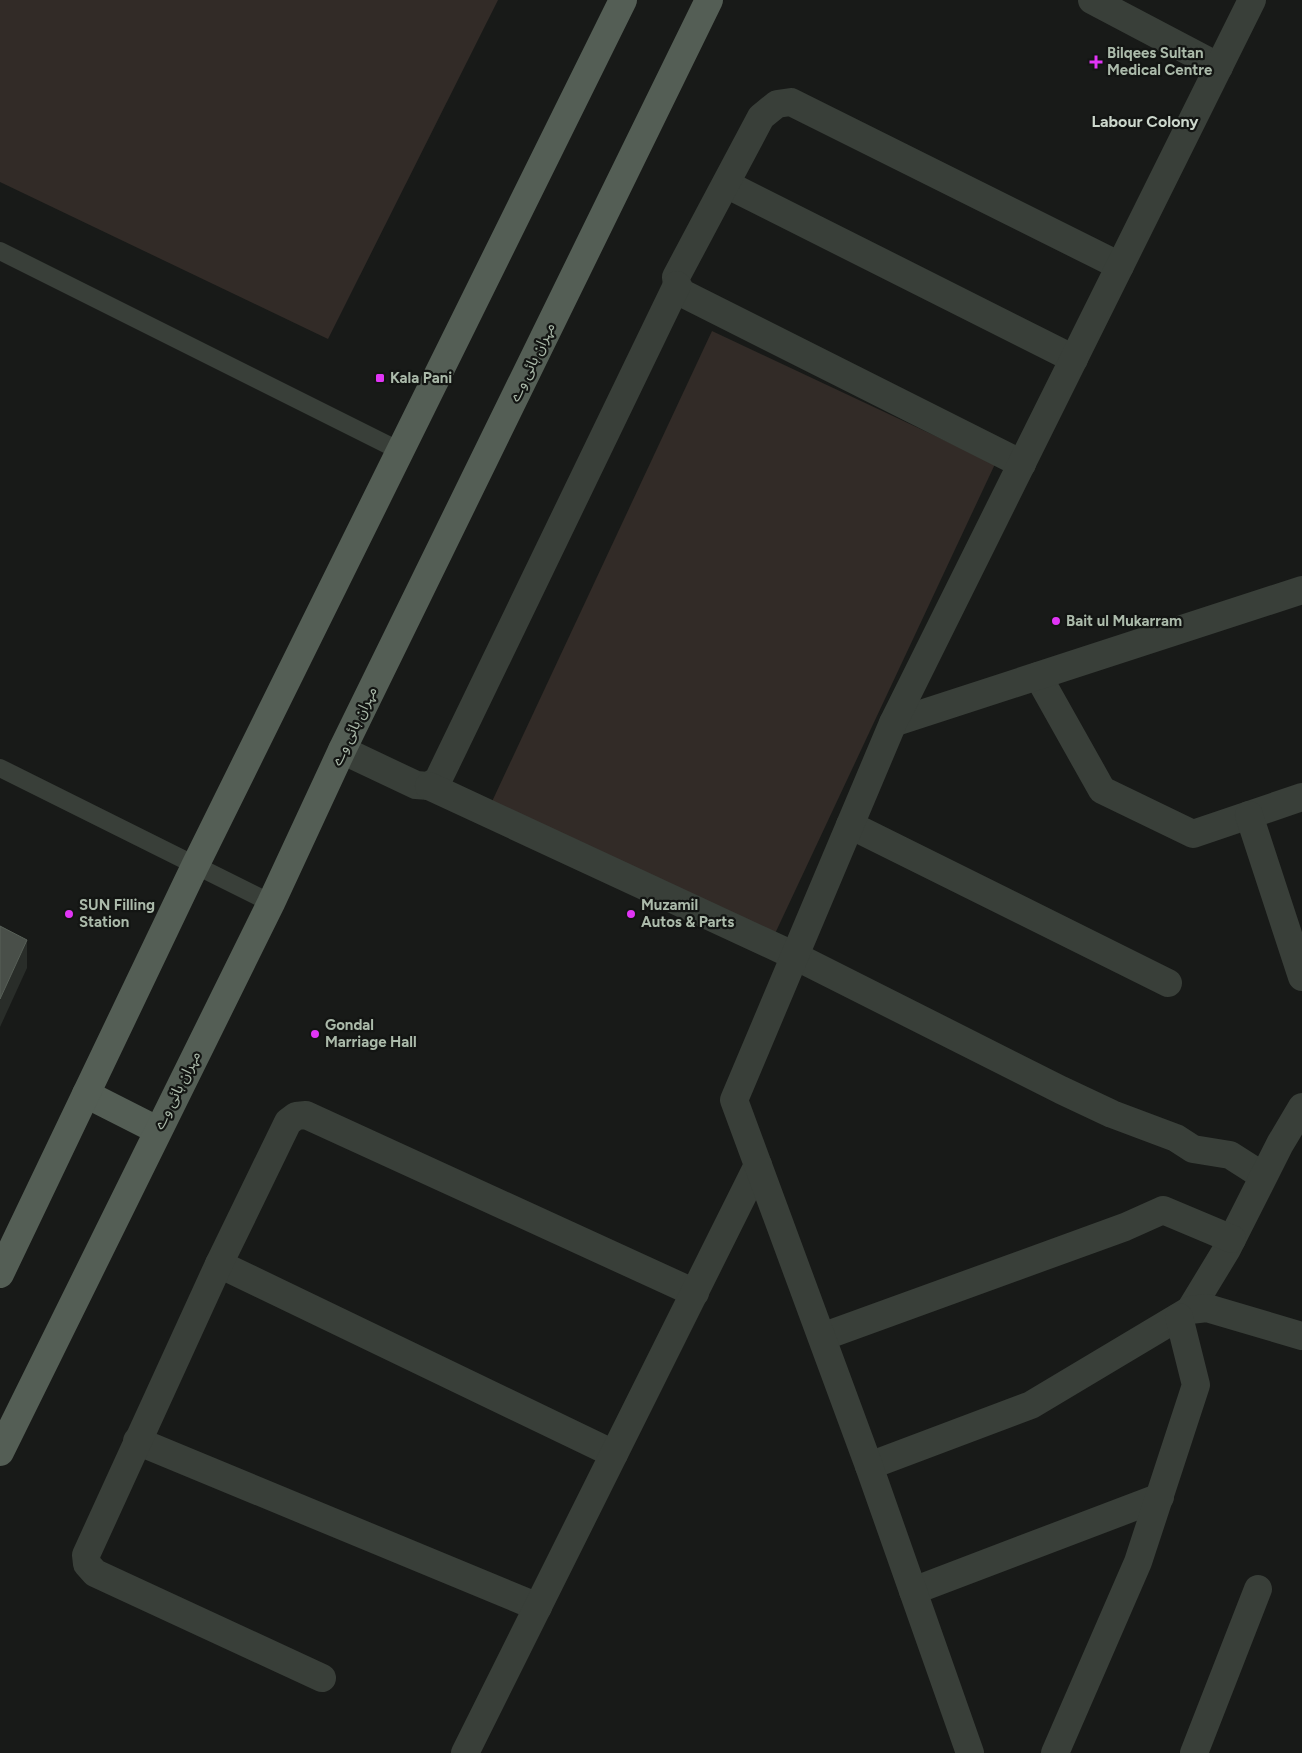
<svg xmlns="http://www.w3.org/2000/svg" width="1302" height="1753" font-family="Figtree,'Noto Sans Arabic',sans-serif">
  <rect width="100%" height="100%" fill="#181a18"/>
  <g fill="#322b27">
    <path d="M0,0h498l-170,339 -328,-157z"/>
    <path d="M712,331l283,133 -223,476 -283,-132z"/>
  </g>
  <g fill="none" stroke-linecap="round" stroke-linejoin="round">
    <g stroke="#393f39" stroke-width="18">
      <path d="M0,251l400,200"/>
      <path d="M0,768l271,135"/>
    </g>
    <g stroke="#393f39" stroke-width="28">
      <path d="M1092,0l127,67"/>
      <path d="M726,184l348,175"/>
      <path d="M1022,464l-340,-171 -5,-8 -1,-8 85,-160 16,-13 14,-2 329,164"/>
      <path d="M1038,676l64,114 91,44 109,-37"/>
      <path d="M893,723l409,-133"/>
      <path d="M342,750l74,35 13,1 9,-6 239,-495"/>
      <path d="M429,786l366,170 266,134 51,24 64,24 17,11 37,6 33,21"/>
      <path d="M1249,815l53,162"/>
      <path d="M850,825l318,158"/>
      <path d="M219,1264l395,190"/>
      <path d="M1190,1310l37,-61 53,-105 22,-37"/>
      <path d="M822,1337l303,-110 38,-17 69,29"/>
      <path d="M137,1441l401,166"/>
      <path d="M869,1466l162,-61 159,-95 17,-2 95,28"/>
      <path d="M913,1591l247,-94"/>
      <path d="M322,1678l-227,-105 -8,-9 -1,-9 133,-291 69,-142 8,-6 10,-1 389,178"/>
      <path d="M1055,1753l83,-191 58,-177 -17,-68"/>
      <path d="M1194,1753l64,-164"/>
    </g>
    <g stroke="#393f39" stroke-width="28">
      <path d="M465,1753l293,-588"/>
      <path d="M970,1753l-101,-287 -135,-366 159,-377 359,-723"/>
    </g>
    <g stroke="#545e55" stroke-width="28">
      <path d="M86,1094l71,36"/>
      <path d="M0,1274l195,-408 428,-866"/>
      <path d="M0,1452l271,-549 71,-153 367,-750"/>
    </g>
  </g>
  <path fill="#292d29" d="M27,940v28l-27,59v-28z"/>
  <path fill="#494f49" stroke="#586058" d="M0,926l27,14 -27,59z"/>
  <g fill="#e135f5" stroke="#131513" stroke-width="2">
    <path d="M1093.5 54.5h5v5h5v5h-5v5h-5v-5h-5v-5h5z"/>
    <rect x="375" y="373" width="10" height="10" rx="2.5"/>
    <circle cx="1056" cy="621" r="5"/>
    <circle cx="69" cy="914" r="5"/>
    <circle cx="631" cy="914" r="5"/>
    <circle cx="315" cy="1034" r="5"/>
  </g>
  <g text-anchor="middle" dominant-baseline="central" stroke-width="4.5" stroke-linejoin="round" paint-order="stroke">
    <g font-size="15" font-weight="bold" fill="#abbaaa" stroke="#131513" text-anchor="start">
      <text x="1107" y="53">Bilqees Sultan<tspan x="1107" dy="17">Medical Centre</tspan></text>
      <text x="390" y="378">Kala Pani</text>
      <text x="1066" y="621">Bait ul Mukarram</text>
      <text x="79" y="905">SUN Filling<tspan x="79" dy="17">Station</tspan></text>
      <text x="641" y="905">Muzamil<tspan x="641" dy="17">Autos &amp; Parts</tspan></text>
      <text x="325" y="1025">Gondal<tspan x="325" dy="17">Marriage Hall</tspan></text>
    </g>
    <g font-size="15" fill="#abbaaa" stroke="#131513">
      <text transform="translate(532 362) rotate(-64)">مہران ہائی وے</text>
      <text transform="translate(354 726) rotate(-64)">مہران ہائی وے</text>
      <text transform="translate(177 1090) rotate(-63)">مہران ہائی وے</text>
    </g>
    <g font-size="16" font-weight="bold" fill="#cbd6cb" stroke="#131513">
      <text x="1145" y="121">Labour Colony</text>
    </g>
  </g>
</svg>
